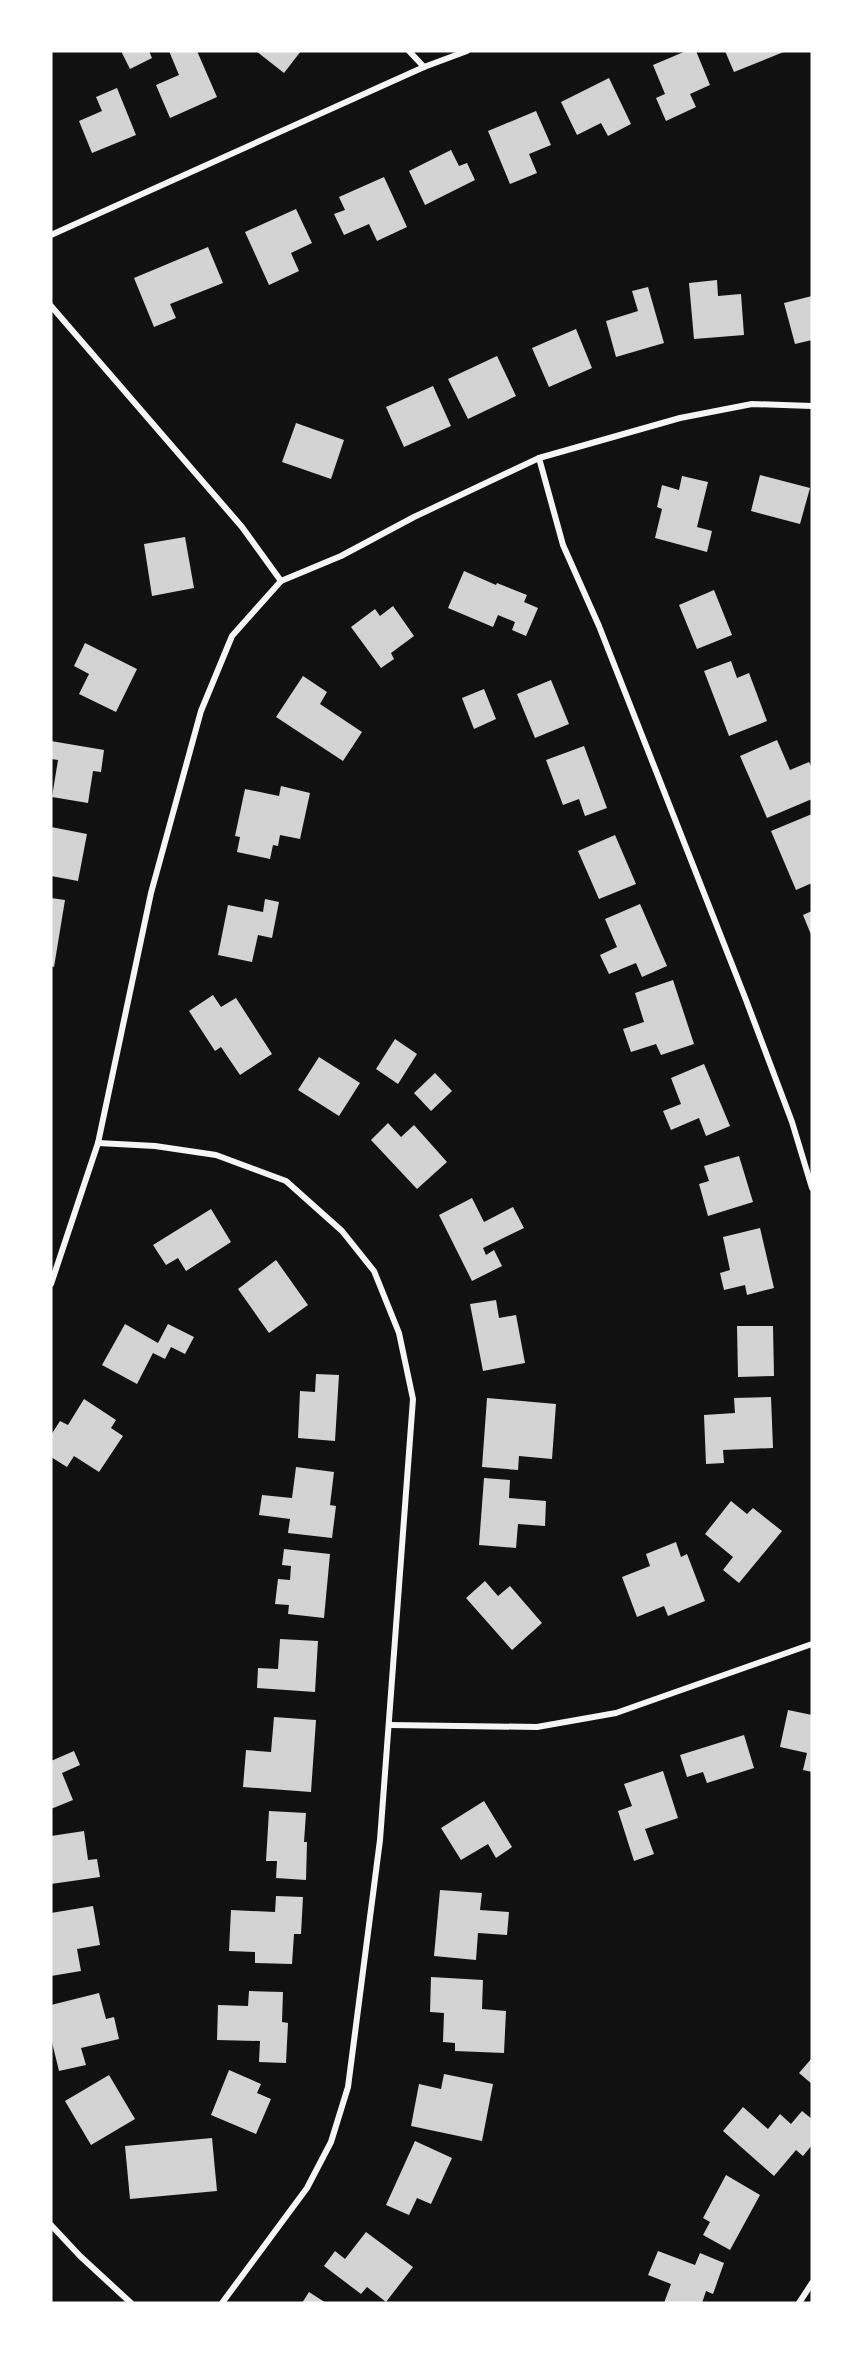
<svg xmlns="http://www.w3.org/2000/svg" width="863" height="2354" font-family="Inter,sans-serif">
  <rect width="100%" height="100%" fill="#111"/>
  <g fill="#d3d3d3">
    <path d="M121,51h28l3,7 -22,11z"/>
    <path d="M169,51h28l20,46 -47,21 -14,-33 23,-10z"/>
    <path d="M256,51h45l-17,22z"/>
    <path d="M686,51h10l14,34 -20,9 6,13 -30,14 -10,-23 9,-4 -12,-29z"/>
    <path d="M725,51h61l-52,21z"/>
    <path d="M609,78l22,46 -23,12 -7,-13 -24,12 -16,-33z"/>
    <path d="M117,88l19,47 -44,18 -13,-32 23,-10 -6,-14z"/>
    <path d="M536,111l15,34 -22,9 8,19 -27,11 -22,-53z"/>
    <path d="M451,150l8,16 8,-3 8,17 -50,25 -16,-34z"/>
    <path d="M384,177l23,50 -30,14 -8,-17 -25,11 -10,-21 11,-4 -6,-13z"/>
    <path d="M296,209l16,34 -21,10 8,18 -30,14 -24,-53z"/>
    <path d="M208,247l15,36 -53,21 6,14 -22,9 -20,-49z"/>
    <path d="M717,280l1,16 23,-2 3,41 -50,4 -5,-56z"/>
    <path d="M648,287l16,56 -48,14 -10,-36 32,-10 -6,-20z"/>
    <path d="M812,296v44l-17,4 -11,-41z"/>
    <path d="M576,329l16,39 -43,19 -17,-39z"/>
    <path d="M497,356l19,40 -48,23 -20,-40z"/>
    <path d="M433,386l18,40 -47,21 -18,-40z"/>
    <path d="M296,423l48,17 -13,39 -49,-17z"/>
    <path d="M760,475l50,13 -10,36 -49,-13z"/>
    <path d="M682,476l26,6 -11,45 15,4 -5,21 -52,-14 7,-29 -5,-2 5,-22 17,5z"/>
    <path d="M185,537l9,51 -42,8 -8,-52z"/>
    <path d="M464,571l32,14 1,-2 30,12 -3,7 14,6 -12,28 -14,-6 3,-8 -17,-7 -5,12 -45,-19z"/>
    <path d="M714,590l18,45 -35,14 -18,-44z"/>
    <path d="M393,606l21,30 -23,17 3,6 -13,9 -30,-41 24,-18 5,7z"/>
    <path d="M85,643l52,26 -21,43 -37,-18 10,-20 -15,-8z"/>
    <path d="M731,661l6,17 12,-5 18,48 -38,15 -25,-65z"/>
    <path d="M303,676l24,16 -7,12 42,28 -19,29 -67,-44z"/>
    <path d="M551,680l18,44 -34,14 -18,-44z"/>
    <path d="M484,689l12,30 -22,10 -12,-31z"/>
    <path d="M777,740l13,30 19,-8 3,6v31l-45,19 -27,-62z"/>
    <path d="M51,741l53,9 -3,22 -8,-1 -5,32 -36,-6 6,-37 -7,-1z"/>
    <path d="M584,746l23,62 -22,8 -6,-17 -16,6 -17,-45z"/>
    <path d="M281,786l29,7 -10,46 -20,-4 -2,11 -5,-1 -3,14 -33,-7 3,-15 -5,-1 10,-47 34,7z"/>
    <path d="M812,814v69l-16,7 -25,-59z"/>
    <path d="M51,827l36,7 -9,47 -27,-5z"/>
    <path d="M615,835l21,49 -37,15 -21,-48z"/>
    <path d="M51,898l14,2 -11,67 -3,-1z"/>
    <path d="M265,899l14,3 -7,36 -14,-3 -6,27 -34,-7 10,-50 35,7z"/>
    <path d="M640,904l27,62 -25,11 -6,-14 -27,11 -9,-19 17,-8 -12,-28z"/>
    <path d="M812,911v26l-9,-22z"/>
    <path d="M673,980l21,64 -33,11 -5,-11 -25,8 -8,-23 21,-7 -9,-29z"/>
    <path d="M213,995l8,12 15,-9 36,56 -32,21 -19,-28 -6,4 -26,-40z"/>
    <path d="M395,1039l22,15 -19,30 -22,-15z"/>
    <path d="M319,1057l41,26 -21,33 -41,-26z"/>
    <path d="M704,1064l26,62 -24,10 -7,-18 -28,12 -8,-19 18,-7 -10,-26z"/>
    <path d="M435,1073l17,18 -21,20 -17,-18z"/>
    <path d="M388,1123l13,14 13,-12 33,37 -30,27 -46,-49z"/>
    <path d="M739,1156l14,46 -45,14 -9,-32 10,-3 -5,-15z"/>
    <path d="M472,1198l12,24 29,-15 11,21 -41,20 3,7 8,-5 8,16 -30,15 -33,-66z"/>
    <path d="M211,1209l20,33 -45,29 -8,-13 -12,7 -13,-20z"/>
    <path d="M760,1228l14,60 -27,7 -2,-10 -21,5 -4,-17 10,-3 -7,-33z"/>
    <path d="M276,1260l32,45 -39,28 -31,-44z"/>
    <path d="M496,1300l3,18 17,-3 9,48 -42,8 -13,-67z"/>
    <path d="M125,1324l33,19 10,-19 26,13 -9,17 -14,-7 -6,12 -12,-6 -16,31 -35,-19z"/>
    <path d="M737,1326h36l1,50 -36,1z"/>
    <path d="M316,1374l23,1 -4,66 -37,-3 2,-47 15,1z"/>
    <path d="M771,1397l2,51 -50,2 1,13 -18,1 -2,-49 31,-2 -1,-15z"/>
    <path d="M487,1398l69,6 -4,55 -33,-3 -1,14 -36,-3z"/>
    <path d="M84,1399l32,21 -5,8 12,8 -24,36 -25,-16 -7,11 -16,-10v-22l9,-14 8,4z"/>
    <path d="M296,1467l38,5 -4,33 6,1 -4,32 -44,-5 2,-14 -31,-4 3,-20 30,3z"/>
    <path d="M484,1478l26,2 -1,18 37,3 -1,25 -27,-2 -2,24 -37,-3z"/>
    <path d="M731,1501l16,13 6,-6 29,23 -43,52 -16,-13 10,-13 -28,-23z"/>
    <path d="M676,1542l5,15 6,-3 18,47 -37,15 -4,-10 -27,11 -15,-40 28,-11 -4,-12z"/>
    <path d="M284,1549l46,5 -6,64 -36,-4 1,-9 -14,-1 3,-25 12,1 1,-14 -9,-1z"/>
    <path d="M485,1581l13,15 12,-10 32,37 -30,27 -46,-52z"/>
    <path d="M280,1639l38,2 -3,51 -58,-4 1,-20 20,1z"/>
    <path d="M788,1710l24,5v57l-9,-2 4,-17 -27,-6z"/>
    <path d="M274,1717l42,3 -5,72 -68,-5 3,-37 25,2z"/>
    <path d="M744,1735l10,33 -47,15 -4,-11 -16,5 -7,-22z"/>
    <path d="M74,1751l6,14 -18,8 11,27 -22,9v-48z"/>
    <path d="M663,1771l15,47 -33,11 9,25 -20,7 -16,-50 14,-5 -8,-22z"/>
    <path d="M484,1801l28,46 -16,11 -8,-14 -27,16 -20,-32z"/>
    <path d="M269,1811l37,2 -2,29h3l-1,38 -30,-2 1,-17h-11z"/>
    <path d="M84,1831l4,29 9,-1 3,18 -49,7v-48z"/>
    <path d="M440,1890l42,3 -2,17 29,2 -2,23 -29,-2 -2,27 -42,-4z"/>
    <path d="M276,1896l27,1 -2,37h-7l-2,30 -37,-1v-11l-26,-1 2,-41 44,2z"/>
    <path d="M93,1906l7,39 -23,4 4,22 -30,5v-63z"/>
    <path d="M431,1977l52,3 -1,29 24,2 -2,42 -49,-2v-8l-12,-1 1,-29 -14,-1z"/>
    <path d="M249,1991l34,1 -1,30 6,1 -2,40 -27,-1 1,-21 -43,-1 1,-35 30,1z"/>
    <path d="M99,1993l7,26 8,-2 5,22 -38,9 5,17 -27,6 -8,-33v-33z"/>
    <path d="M812,2058v26l-13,-11z"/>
    <path d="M229,2070l32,14 -4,9 14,6 -15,35 -45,-19z"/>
    <path d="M444,2074l49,10 -11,57 -71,-15 8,-42 22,5z"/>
    <path d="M109,2075l26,44 -44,26 -26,-44z"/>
    <path d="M743,2107l25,22 12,-15 11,10 11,-13 10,8v26l-9,11 -7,-6 -22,26 -51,-45z"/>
    <path d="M212,2138l5,53 -87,8 -5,-53z"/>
    <path d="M415,2141l37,17 -21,46 -14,-6 -8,17 -23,-10z"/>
    <path d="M726,2175l34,20 -30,55 -27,-15 7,-13 -7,-4z"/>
    <path d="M366,2232l47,35 -27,35 -19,-15 -6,7 -37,-28 11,-15 10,8z"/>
    <path d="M658,2251l37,14 5,-12 24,10 -11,31 -7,-3 -4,12h-38l7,-19 -23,-9z"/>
    <path d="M309,2292l17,11h-24z"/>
  </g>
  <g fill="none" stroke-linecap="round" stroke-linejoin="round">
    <g stroke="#f5f5f5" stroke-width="6">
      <path d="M409,51l15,16"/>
      <path d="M51,235l373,-168 43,-16"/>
      <path d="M51,306l191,221 39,54"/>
      <path d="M539,458l24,87 36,81 147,374 46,122 20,66"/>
      <path d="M98,1143l57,3 61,9 70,26 56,50 32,40 25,62 14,66 -33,441 -32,247 -17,55 -24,46 -85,115"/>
      <path d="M51,1284l47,-141 53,-250 50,-182 31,-75 49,-55 60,-25 73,-39 125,-59 141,-40 72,-14 60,2"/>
      <path d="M390,1725l147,2 79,-14 196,-69"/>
      <path d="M51,2225l29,31 51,47"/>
      <path d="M799,2303l13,-20"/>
    </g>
  </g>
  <rect width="863" height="2354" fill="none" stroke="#ffffff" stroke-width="105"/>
</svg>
